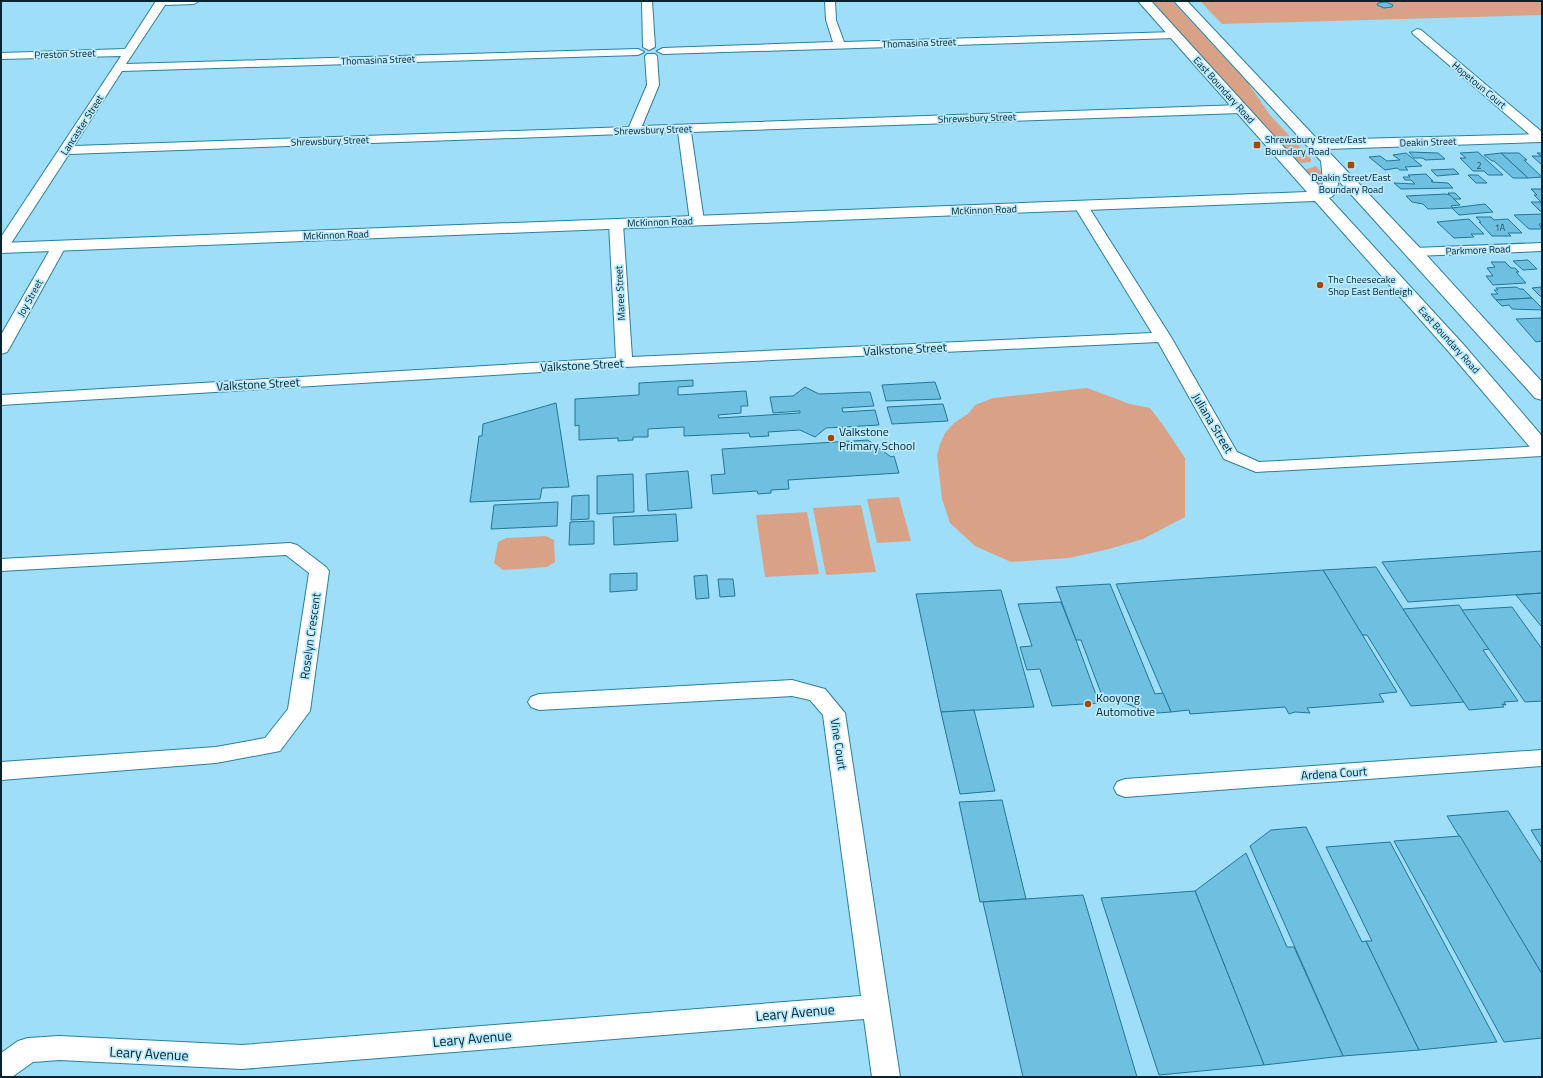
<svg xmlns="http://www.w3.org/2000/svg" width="1543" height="1078" font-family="'Titillium Web',sans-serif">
  <rect width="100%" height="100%" fill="#9fdef9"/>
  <g fill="#d9a287">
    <path d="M1153,1h19l76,82 22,32 41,44v3l-9,1 -7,-3 -136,-150z"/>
    <path d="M1200,1h342v14l-320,9z"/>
    <path d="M1316,166l10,12 -4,11 -18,-19z"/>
    <path d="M1087,388l43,16 20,4 13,17 22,33v59l-42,22 -34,10 -40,9 -58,4 -36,-16 -25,-23 -8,-24 -5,-44 3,-11 5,-11 9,-10 15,-10 6,-8 18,-7z"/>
    <path d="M899,497l12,44 -34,2 -10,-44z"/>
    <path d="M861,505l15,67 -50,3 -13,-67z"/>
    <path d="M807,512l12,62 -54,3 -9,-62z"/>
    <path d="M546,536l8,4 1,22 -8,5 -44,3 -9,-7 4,-21 8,-4z"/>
  </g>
  <g fill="#6fbfe0" stroke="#207796">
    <path d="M1386,2l7,3 -1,2 -8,1 -7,-3 1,-2z"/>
    <path d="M1409,152l29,1 7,6 -20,1 -2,-2h-9z"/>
    <path d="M1478,152l25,23h-15l-4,-4h-11l-13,-13h6l-6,-5z"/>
    <path d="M1406,153l16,13 -17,1 3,3h-8l-3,-2 -12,2 -16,-13 11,-1 7,5 13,-1 -7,-5z"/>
    <path d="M1501,153h18l8,7h-3l18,17 -14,1z"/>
    <path d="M1501,153l27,25h-15l-19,-17h-2l-8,-6z"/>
    <path d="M1537,153h5v12l-10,-9h9z"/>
    <path d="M1454,169l5,5 -22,2 -6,-6z"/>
    <path d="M1426,174l7,7h-2l1,1 16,1 5,5 -52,1 -7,-6 21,1 -4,-4h-6l-2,-3h7l-2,-2z"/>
    <path d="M1468,175h10l9,8h-11z"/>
    <path d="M1531,189h11v14l-8,-8h3z"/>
    <path d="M1448,193h7l6,6h-7z"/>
    <path d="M1446,194l4,1 10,10 -9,1 2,2 -25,1 -5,-5 -11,-2 -6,-6z"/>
    <path d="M1531,202h10l1,9h-2z"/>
    <path d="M1485,204l8,8 -34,3 -7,-7z"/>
    <path d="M1542,214v10h-3l3,5h-13l-15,-14z"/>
    <path d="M1476,217h15l3,3 14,-1 14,14h-14l3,3h-19l-13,-14h2z"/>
    <path d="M1469,219l15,15h-13l3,3 -20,1 -17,-16z"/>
    <path d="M1528,260l9,9 -14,1 -10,-9z"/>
    <path d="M1491,262h14l6,6h4l4,4h-3l10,11 -33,2 -7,-9h7l-6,-8 8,-1z"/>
    <path d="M1517,287l2,2h4l9,9 -36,2 -5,-6h7l-4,-4h4l-2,-2z"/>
    <path d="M1541,287l1,9h-2l-8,-8z"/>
    <path d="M1532,298l10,10v2l-30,-1 -3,-4 -7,1 -6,-6z"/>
    <path d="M1542,318v23l-6,1 -20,-23z"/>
    <path d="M693,380v6l-15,1v8l68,-4 2,15h-7v7l-23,2 1,3 81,-5v-2l-27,2 -3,-16 23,-1 12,-9 14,7 51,-2 4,14 -32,2 1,4 32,-2 4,15 -53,3 -11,9 -15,-7 -32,2 1,4 -19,1 -1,-4 -65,3v-9l-36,2v8h-15v3l-15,1v-3l-39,2v-15l-4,1v-27l64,-4v-12z"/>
    <path d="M935,382l6,17 -55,2 -4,-16z"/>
    <path d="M556,403l13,84 -27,1 -2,11 -70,3 9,-66h3l1,-12z"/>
    <path d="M943,404l5,17 -56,3 -5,-17z"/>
    <path d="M868,440l23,17 3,-1 5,17 -111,7 1,9 -18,1v3l-13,1 -1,-3 -44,3 -2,-19 14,-1 -3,-25z"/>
    <path d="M688,471l4,37 -44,3 -2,-37z"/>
    <path d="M633,474l1,38 -37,2v-38z"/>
    <path d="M589,495v24l-18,1 1,-24z"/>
    <path d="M558,502l-1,24 -66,3 3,-24z"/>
    <path d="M676,514l2,27 -64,4 -1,-28z"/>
    <path d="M594,521v23l-25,1 1,-23z"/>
    <path d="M1542,551v42l-134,9 -26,-40z"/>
    <path d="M1376,567l27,42 61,93 -53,4 -44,-71h-5l-39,-65z"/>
    <path d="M1323,570l74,122 -18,2 5,8 -77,6 3,5 -15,-1 -6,2 -4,-7 -95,7 -1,-4 -18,2 -55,-128z"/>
    <path d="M637,573v17l-27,2v-18z"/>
    <path d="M707,575l2,23 -13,1 -2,-23z"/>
    <path d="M718,579h15l2,17 -15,1z"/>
    <path d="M1110,584l45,110 8,-1 8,19 -13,1 -15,-3 -26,-10 -13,1 -23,-61h-5l-20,-53z"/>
    <path d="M1001,590l33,117 -93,5 -25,-118z"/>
    <path d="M1542,593v33h-1l-25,-31z"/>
    <path d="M1061,602l15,38 23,63 -47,3 -12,-37 -13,1 -7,-23 12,-1 -14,-42z"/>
    <path d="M1459,605l30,44 -6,1 35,51 -14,1 2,3 -4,-1 2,3 -35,3 -66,-101z"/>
    <path d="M1512,607l30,42v52l-17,1 -63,-92z"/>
    <path d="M974,710l21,81 -35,3 -19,-82z"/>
    <path d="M1002,800l24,99 -46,3 -21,-100z"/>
    <path d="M1508,811l34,53v110l-95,-158z"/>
    <path d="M1306,827l56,115 4,-1 53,109 -76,6 -93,-210 21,-16z"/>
    <path d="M1542,829v19l-11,-18z"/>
    <path d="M1460,836l82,138v64l-38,4 -110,-201z"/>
    <path d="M1390,842l107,200 -78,8 -53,-109h6l-46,-94z"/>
    <path d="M1246,853l41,94h7l49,109 -79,9 -69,-174z"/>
    <path d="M1195,891l69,174 -105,10 -58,-177z"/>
    <path d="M1083,895l54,182h-114l-40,-175z"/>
  </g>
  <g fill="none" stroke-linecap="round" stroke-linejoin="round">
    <g stroke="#2b7f9e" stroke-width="2">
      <g id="street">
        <path d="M156,1h43l-5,3 -29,1 -39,59 512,-15 6,3 -6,3 -516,16 -48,75 555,-19 18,-42 -2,-29 2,-2h8l2,2 2,29 -17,41 599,-21 4,1 2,3 -2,3 -4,1 -550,19 13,89 -2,3 -5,1 -5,-1 -2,-3 -12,-89 -609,22 -61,94 -2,3 -5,1v-15l120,-181 -120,3v-6l124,-4z"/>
        <path d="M642,1h10l3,46 -6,3 -6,-3z"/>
        <path d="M825,1h10l1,19 8,22 331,-10 5,3 -5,3 -512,16 -6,-3 6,-3 170,-6 -7,-22z"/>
        <path d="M1417,29l4,1 121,102v10l-5,-1 -124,-107 -1,-2z"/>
        <path d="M1081,202l5,1 2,3 83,131 66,115 22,10 283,-16v10l-286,16 -32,-13 -66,-117 -534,25 -623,38v-10l615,-37 -7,-134 2,-3 5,-1 5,1 2,3 9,133 520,-24 -78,-127 2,-3z"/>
        <path d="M59,242l5,1 2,3 -57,103 -2,3 -6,2v-19l51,-89 2,-3z"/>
        <path d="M1542,243v8l-128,5 -5,-1 -2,-3 2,-3 5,-1z"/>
        <path d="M290,543l7,2 29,22 3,4 -19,140 -30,40 -64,12 -215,17v-18l215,-15 49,-9 23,-29 21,-136 -23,-18 -285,16v-12z"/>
        <path d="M792,680l33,9 20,24 55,364h-28l-8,-58 -622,50 -183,-9 -26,2 -21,15h-11v-24l17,-12 10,-3 31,-2 183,9 619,-49 -38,-281 -13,-15 -18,-4 -253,14 -8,-3 -3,-5 3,-5 8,-3z"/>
        <path d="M1542,750v16l-417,31 -8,-3 -3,-6 3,-6 8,-3z"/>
      </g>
    </g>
    <g stroke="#2b7f9e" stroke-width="2">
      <path id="secondary" d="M1138,1h13l171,188 1,-8 -2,-20 -147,-160h13l131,139 224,-6v8l-216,7 94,99 122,134v18l-7,-2 -197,-218c0,7 -1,15 -9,18l134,146 79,92v19l-7,-2 -86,-101 -134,-151 -1314,52v-10l1306,-51z"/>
    </g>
    <use href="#street" fill="#fff" fill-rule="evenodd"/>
    <use href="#secondary" fill="#fff" fill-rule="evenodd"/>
  </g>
  <g fill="#a74600" stroke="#bbe9fd" stroke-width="1.5">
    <rect x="1253" y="141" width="8" height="8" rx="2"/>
    <rect x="1347" y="161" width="8" height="8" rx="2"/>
    <circle cx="1320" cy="285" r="4"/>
    <circle cx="831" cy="438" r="4"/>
    <circle cx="1088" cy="704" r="4"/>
  </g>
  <g text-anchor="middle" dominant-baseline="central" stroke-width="3.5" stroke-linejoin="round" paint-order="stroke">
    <g font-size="9" fill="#1c4b5c">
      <text x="1479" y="165">2</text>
      <text x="1500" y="227">1A</text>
    </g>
    <g font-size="10" fill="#002430" stroke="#bbe9fd">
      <text transform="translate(919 43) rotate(-2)">Thomasina Street</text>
      <text transform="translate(65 54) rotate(-2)">Preston Street</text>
      <text transform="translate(378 60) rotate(-2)">Thomasina Street</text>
      <text transform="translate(1479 85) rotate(40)">Hopetoun Court</text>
      <text transform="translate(1224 90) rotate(48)">East Boundary Road</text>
      <text transform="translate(977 118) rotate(-2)">Shrewsbury Street</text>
      <text transform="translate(82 125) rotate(-57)">Lancaster Street</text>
      <text transform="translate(653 130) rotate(-2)">Shrewsbury Street</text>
      <text transform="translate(330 141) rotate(-2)">Shrewsbury Street</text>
      <text transform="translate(1428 142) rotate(-2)">Deakin Street</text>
      <text transform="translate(984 210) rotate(-2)">McKinnon Road</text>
      <text transform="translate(660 222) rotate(-2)">McKinnon Road</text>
      <text transform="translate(336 235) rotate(-2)">McKinnon Road</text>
      <text transform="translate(1478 250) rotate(-2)">Parkmore Road</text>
      <text transform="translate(620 293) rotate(-93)">Maree Street</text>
      <text transform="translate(30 298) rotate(-61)">Joy Street</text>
      <text transform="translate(1449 340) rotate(48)">East Boundary Road</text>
    </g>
    <g font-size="10" fill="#002430" stroke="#bbe9fd" text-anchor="start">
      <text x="1265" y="139">Shrewsbury Street/East<tspan x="1265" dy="12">Boundary Road</tspan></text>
      <text x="1351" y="177" text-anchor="middle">Deakin Street/East<tspan x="1351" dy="12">Boundary Road</tspan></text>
      <text x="1328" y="279">The Cheesecake<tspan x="1328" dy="12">Shop East Bentleigh</tspan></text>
    </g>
    <g font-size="12" fill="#002430" stroke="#bbe9fd">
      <text transform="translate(905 349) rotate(-3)">Valkstone Street</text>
      <text transform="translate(582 365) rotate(-3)">Valkstone Street</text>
      <text transform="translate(258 384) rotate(-3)">Valkstone Street</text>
      <text transform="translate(1213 423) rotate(59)">Juliana Street</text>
      <text transform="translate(310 636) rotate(-82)">Roselyn Crescent</text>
      <text transform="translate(839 744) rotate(81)">Vine Court</text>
      <text transform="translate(1334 773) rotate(-4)">Ardena Court</text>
    </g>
    <g font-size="12" fill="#002430" stroke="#bbe9fd" text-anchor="start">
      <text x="839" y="431">Valkstone<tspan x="839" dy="14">Primary School</tspan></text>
      <text x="1096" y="697">Kooyong<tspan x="1096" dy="14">Automotive</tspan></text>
    </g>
    <g font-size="14" fill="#002430" stroke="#bbe9fd">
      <text transform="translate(795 1012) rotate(-5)">Leary Avenue</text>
      <text transform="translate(472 1038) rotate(-5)">Leary Avenue</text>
      <text transform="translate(149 1053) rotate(3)">Leary Avenue</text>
    </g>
  </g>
  <rect width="1543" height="1078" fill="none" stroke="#002430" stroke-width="4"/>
</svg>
